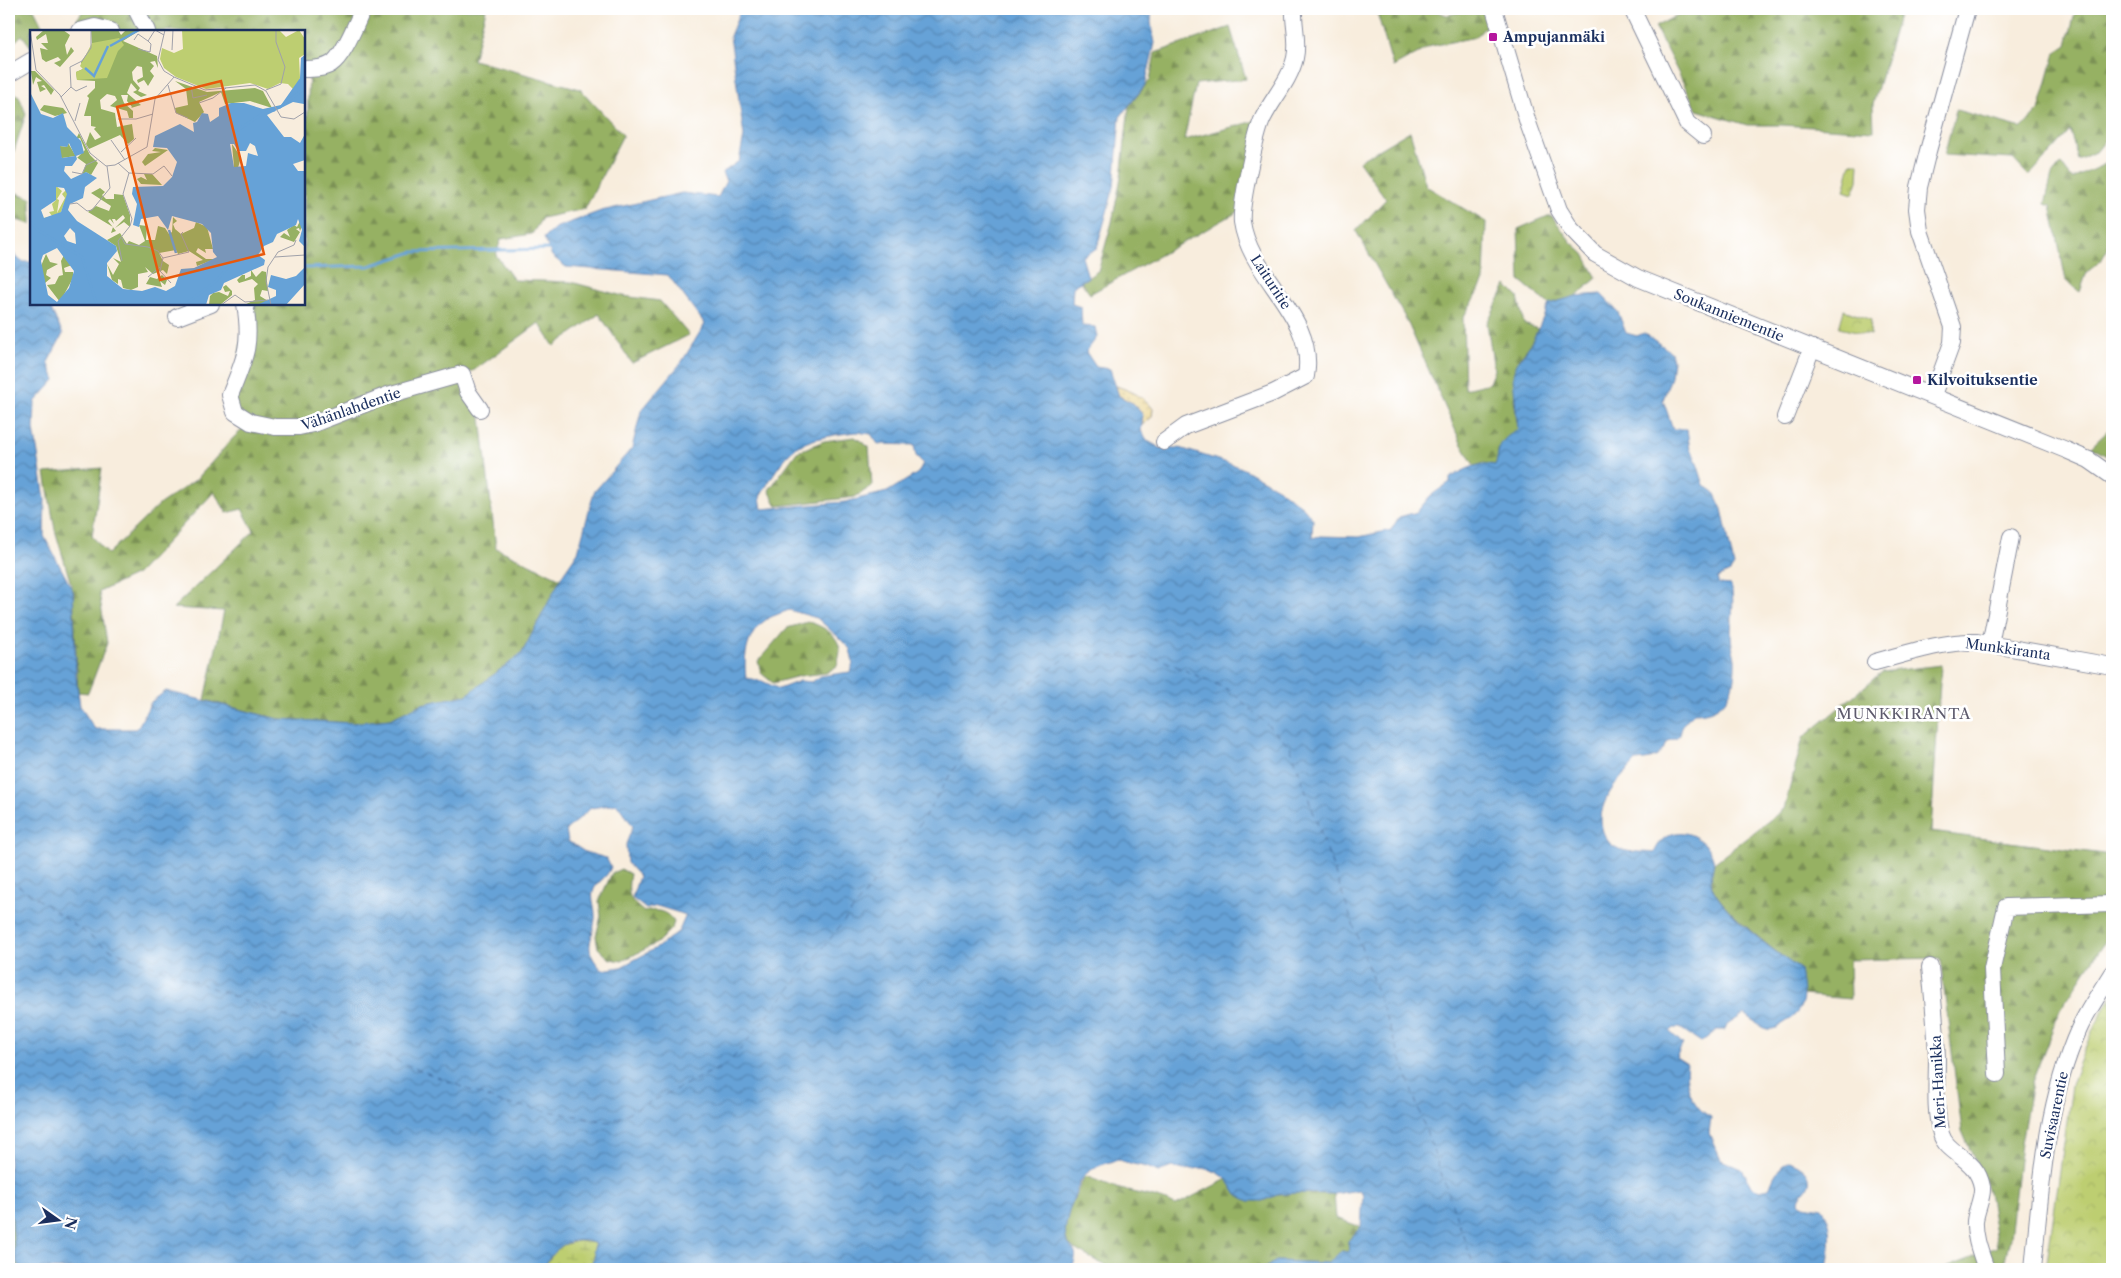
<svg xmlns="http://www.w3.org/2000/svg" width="2121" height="1278" font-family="'Libre Caslon Text',serif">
  <defs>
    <pattern id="forest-firs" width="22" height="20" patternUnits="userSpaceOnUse" patternTransform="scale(1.25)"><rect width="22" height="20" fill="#96b163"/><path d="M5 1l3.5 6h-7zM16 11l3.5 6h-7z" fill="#7a9055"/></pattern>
    <pattern id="wetland-marsh" width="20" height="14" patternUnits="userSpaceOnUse" patternTransform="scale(1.25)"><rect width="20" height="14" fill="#bdce71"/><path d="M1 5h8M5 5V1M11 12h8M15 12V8" fill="none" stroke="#a2b164"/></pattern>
    <pattern id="sand-dots" width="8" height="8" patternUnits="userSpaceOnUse" patternTransform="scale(1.25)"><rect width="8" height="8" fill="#eeda9e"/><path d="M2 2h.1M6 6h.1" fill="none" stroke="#ccbb8a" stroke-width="1.8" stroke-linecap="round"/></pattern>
    <pattern id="park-crowns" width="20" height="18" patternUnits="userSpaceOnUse" patternTransform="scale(1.25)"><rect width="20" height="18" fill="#bdce71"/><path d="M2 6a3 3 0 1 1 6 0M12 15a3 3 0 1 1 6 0" fill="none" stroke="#a2b164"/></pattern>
    <pattern id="water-waves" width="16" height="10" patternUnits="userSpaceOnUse" patternTransform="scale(1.25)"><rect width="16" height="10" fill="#66a2d7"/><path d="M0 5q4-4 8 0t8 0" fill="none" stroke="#5384b2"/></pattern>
  </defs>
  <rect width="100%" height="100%" fill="#fff"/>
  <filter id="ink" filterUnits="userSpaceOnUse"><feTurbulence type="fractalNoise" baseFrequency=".02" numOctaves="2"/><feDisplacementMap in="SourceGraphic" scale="10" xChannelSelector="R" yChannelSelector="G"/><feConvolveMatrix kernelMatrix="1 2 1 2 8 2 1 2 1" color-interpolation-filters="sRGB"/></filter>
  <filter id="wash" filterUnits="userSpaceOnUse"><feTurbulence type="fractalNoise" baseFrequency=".0096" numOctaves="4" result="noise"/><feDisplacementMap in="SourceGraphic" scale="20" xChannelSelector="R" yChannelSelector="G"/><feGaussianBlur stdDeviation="1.12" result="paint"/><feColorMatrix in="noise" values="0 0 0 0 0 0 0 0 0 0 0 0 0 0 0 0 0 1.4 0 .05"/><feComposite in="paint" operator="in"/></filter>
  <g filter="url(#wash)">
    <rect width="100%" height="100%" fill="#f8eddd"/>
    <g fill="url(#forest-firs)" stroke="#587060">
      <path d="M9,9h25l11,22h-14v16l-9,-12 -13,12z"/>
      <path d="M84,9h402l-13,51 107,29 43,46 -38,74 -43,9 -10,16 -31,5 -5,16 18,25 57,2 52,14 37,5 29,34 -57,28 -33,-49 -45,32 -15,-23 -66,48 -11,3 18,35 16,139 65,31 -39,74 -55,42 -45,9 -32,15 -37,4 -75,-4 -73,-19 19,-89 -51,-3 81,-77 -12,-22 -15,4 -13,-21 -77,82 -38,18 8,51 -19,50 -10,-1 -5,-101 -18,-61 -10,-57 57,-5 -10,68 16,18 52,-50 37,-25 36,-41 18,-16 -16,-10 2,-34 8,-74h59v-96l5,-138 -5,-1v-38h-208l-1,-4 -19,-6z"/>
      <path d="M1376,9h59l1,2 11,4 27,-6h11l3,15 -12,13 -45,9 -38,21z"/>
      <path d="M1689,9h191v3h20l-27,92 1,27 -92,-6h-35l-50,-15 -42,-83z"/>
      <path d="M2076,9h36v123l-15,19 -19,9 -8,-29 -41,45 -16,-17 -69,-4 12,-45 66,18 17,-18 16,-57 12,-8z"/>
      <path d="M1230,27l16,52 -50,5 -12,56 78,-21 -19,90 -153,85 -9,-12 17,-11 14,-49 9,-45 8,-71 21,-26 5,-27z"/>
      <path d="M9,89l10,7 7,18 -17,52z"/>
      <path d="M1410,131l16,55 60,36 -2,59 -21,37 2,71 24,-6 5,-13 -7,-47 19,-38 12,12 6,27 14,5 -7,15 -11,13 -6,43 4,30 -20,20v9l-3,6 -12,-2 -8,4 -14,-24 -54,-122 -51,-90 30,-32 -27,-38z"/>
      <path d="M2112,161v66l-5,4 5,10 -11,20 -14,11 -7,20 -14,-11 -15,-75 -6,-2 7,-29 9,-11 11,15z"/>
      <path d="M9,190l22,8v26l-22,-6z"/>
      <path d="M1548,216h4l19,26 13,12 13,24 -21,18 -27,8 -29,-23 -2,-52z"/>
      <path d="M2110,429l2,1v29l-21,-12z"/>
      <path d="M855,437l14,10 3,39 -17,11 -78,9 -8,-16 28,-38 27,-11z"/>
      <path d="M808,622c13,3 30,12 32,28 0,4 -2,11 -3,16l-11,7 -27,3 -26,7 -12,-10 -3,-12 29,-33z"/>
      <path d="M1941,665l-10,167 181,23v76l-52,79 -28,72 -11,61 -11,94 -7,32h-62l56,-22 -9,-56 -26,-60 -22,-173 -91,2 1,39 -47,-4 -3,-26c-19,-12 -83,-63 -88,-83 -2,-8 0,-15 2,-23l70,-54 19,-71 79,-66z"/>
      <path d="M621,869l9,5c-3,20 -2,25 14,38 12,-3 22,-2 30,10l-2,6 -15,15 -35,18 -12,-2 -12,-11 -2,-12 5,-20 -2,-15 13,-28z"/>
      <path d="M1085,1176l35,13 38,9 18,7 51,-26 10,16 25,6 15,-6 18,-2 39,1 2,24 25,9 -13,14 1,11 -8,-1 -12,12 -53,-2 -13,8h-148c-10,-3 -18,-8 -28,-13 -7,-4 -18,-9 -21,-17 -6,-16 12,-49 19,-63z"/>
      <path d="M9,1214l3,3 3,38 3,9 10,5h-19z"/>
    </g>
    <path fill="url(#wetland-marsh)" stroke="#6c7e68" d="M578,1241l16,2 1,12 -6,14h-47l17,-23z"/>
    <path fill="url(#sand-dots)" stroke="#84847e" d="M1114,385c16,6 29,10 39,24l-1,8 -11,9 -7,-22 -15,-8z"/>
    <g fill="url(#park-crowns)" stroke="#6c7e68">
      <path d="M1851,163h8l-1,18 -5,13 -9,-3z"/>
      <path d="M1844,310l27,10 -1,15 -31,-7z"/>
      <path d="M2112,996v273h-66l27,-190 18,-46z"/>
    </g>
    <path fill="url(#water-waves)" stroke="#40689a" fill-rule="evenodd" d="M741,9h411l-1,14 4,20 -10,42 -25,32 -6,70 -17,61 -15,9 6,20 -15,10 -1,17 9,3 1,19 13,1 2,10 -11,15 10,15 14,2 9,27 15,8 9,11 -2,16 7,10 12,7h20l60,19 39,22 24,18 10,12 -1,19 8,-2 39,1 32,-7 8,-13 18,-5 13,-16 20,-14v-4c15,-9 28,-16 45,-13 3,-6 2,-10 4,-16 3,-10 10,-14 19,-19l-5,-53c1,-15 11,-21 18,-34 7,-12 12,-26 18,-39l27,-8 25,-2 17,18 8,21 11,3 7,-3 27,19 2,8 -2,17 -8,23 10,29h14l3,21 5,7 9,28 10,7 8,17 12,57 -4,6 -13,6 2,6 12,1c4,18 0,34 0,51 0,8 3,16 4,23 1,30 -8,54 -41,54 -3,3 -8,7 -10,10 -6,12 0,14 -16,18 -9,17 -12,18 -32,20 -16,18 -40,40 -34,67 2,8 6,15 13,19 11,7 27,4 39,6 3,-6 7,-14 14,-17 17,-10 37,4 44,19 5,11 -5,23 1,34 11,24 63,65 87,80 3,25 9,39 -16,54 -6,4 -10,7 -17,6 -10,-2 -14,-11 -23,-15l-17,11 -2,5h-8l-16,12 -21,-14h-6l-4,4 13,12 -7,13 11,7c-3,20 5,44 24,53l-2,16 12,27 21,9 10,17 7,5 10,-2c4,-12 9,-22 20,-28 12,4 26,13 18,27 -3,5 -8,7 -8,14l5,3 18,3c13,17 8,40 5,61h-564l13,-8 53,2 12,-12 8,1 -1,-11 13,-14 2,-33 -4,-4 -25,4 -39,-1 -18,2 -15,6h-13l-12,-6 -10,-16 -10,-7 -15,-4 -18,2 -12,-3 -14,5c-14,-8 -24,-6 -39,-12 -11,2 -27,7 -35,16 -8,10 -22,51 -18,63 4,13 14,7 7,27l-7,3h-477l6,-14 -2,-4 2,-5 -1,-3c-25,-9 -40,6 -52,26h-514l-10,-4 -3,-10 -3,-38 -3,-3v-964l13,12h9v42h19l-1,2 14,28 -15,28 7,18 -20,22 -1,27 11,70 -1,37 29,55 3,86 4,29 15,23h42l14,-27 15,-11 112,28 75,4 37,-4 32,-15 45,-9 55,-42 41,-79 15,-22 16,-60 38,-44 9,-37 40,-48 24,-39 -37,-49 -102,-8 -14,-11 -8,-18 11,-10 46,-17 81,-18 36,4 8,-16 -4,-8 17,-12 5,-25 -14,-100zM857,432l14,2 7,10 36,1 2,11 7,7 -5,10 -31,19 -42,10 -83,7 -2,-12c10,-17 21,-38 37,-50 16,-10 42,-13 60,-15zM789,610l28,8 19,17 14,14 3,14 -3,9 -29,4 -9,6 -12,-1 -21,8 -17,-8 -16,-3c-3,-22 1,-45 21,-59 7,-4 15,-6 22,-9zM617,804l16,22 -7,18 1,19 12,13 -7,22 14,11 11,-3 29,9 -7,16 -21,16 -37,20 -19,3c-20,-22 -10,-26 -7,-51 1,-9 -4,-19 -2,-27 3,-11 14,-13 18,-25l-5,-9 -21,-6 -17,-11 -2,-11 25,-22z"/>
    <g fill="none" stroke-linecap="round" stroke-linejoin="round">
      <path stroke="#66a2d7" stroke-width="3" d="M304,268l65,-2 44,-14 136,-3"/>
      <path stroke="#395d8e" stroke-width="1" stroke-dasharray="6 5" stroke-linecap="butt" d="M9,879l98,69 183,70 212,85 108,19 119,-59 98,-120 95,-122 68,-111 82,-56 88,5 71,32 59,55 185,523"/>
    </g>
  </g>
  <g filter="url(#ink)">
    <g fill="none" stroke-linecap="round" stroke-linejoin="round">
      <g stroke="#8a8e9e" stroke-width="18">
        <g id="minor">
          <path d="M136,9l11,22"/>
          <path d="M1494,9l34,114 31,87 12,19 24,25 43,24 428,172 23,10 23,16"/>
          <path d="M1632,9l55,114 16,13"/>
          <path d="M80,31l15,-4 16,4"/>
          <path d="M304,69c9,0 19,0 27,-5 13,-8 25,-41 32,-55"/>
          <path d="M9,74l22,-13"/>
          <path d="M245,304c7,41 0,54 -15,91l5,17 16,10 24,5h24l14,-3 75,-29 74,-21 6,18 12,17"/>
          <path d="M177,317l34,-13"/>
          <path d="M1933,395l19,-52 1,-16 -33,-96 -3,-22 2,-22 9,-36 39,-142"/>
          <path d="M1785,417l27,-69"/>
          <path d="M1164,442l22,-16 87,-33 33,-17c11,-60 -56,-98 -64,-154 -2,-16 14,-90 21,-104 10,-20 27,-38 32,-60 4,-17 -2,-33 -1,-49"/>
          <path d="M1990,645l21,-108"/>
          <path d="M1875,662c34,-9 67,-21 102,-20l135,24"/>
          <path d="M1930,967c3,30 6,61 7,91 0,25 -3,52 4,76 6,21 36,23 41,53 1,11 -6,23 -7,34 -1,16 6,33 11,48"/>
          <path d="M1997,1074l-5,-105 14,-62 106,-3"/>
          <path d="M2033,1269c8,-81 12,-164 46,-240 9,-20 22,-38 33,-56"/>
        </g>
      </g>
      <use href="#minor" stroke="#fff" stroke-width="16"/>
    </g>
  </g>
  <g fill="#b5179e" stroke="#fff" stroke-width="2">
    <rect x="1488" y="32" width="10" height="10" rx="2.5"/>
    <rect x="1912" y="375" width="10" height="10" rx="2.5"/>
  </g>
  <g text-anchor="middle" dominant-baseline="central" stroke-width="5" stroke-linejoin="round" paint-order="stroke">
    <g font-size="14" font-weight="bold" fill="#1b2f5e" stroke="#fff" text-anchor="start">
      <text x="1503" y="37">Ampujanmäki</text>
      <text x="1927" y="380">Kilvoituksentie</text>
    </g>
    <g font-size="14" fill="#1b2f5e" stroke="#fff">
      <text transform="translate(1271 282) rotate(57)">Laituritie</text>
      <text transform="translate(1729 315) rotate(22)">Soukanniementie</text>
      <text transform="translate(351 409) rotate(-19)">Vähänlahdentie</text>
      <text transform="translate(2008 649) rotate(8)">Munkkiranta</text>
      <text transform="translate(1938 1082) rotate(-93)">Meri-Hanikka</text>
      <text transform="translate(2054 1115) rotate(-78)">Suvisaarentie</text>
    </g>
    <g font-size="15" letter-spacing="1" fill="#5e5b6d" stroke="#fff">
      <text x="1904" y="713">MUNKKIRANTA</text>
    </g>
  </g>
  <g transform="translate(30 30)">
    <rect width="275" height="275" fill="#f8eddd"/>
    <path d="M26,156l6,5 -5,8 2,1 -2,13 8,-15 -3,-4 4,-4 2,4 -7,18 -9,6h-8l8,-2 -3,-4 5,-1 -2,-7 4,-4z" fill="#bdce71"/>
    <path d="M14,0h19l7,5 -5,10 2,10 4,-8 3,4 -14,16 -6,-4 7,-3 -3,-3 -12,5 -4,-3 -2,-11 8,2 -7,-7h7l-2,-9 -9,6 -1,-3zM61,0h27l3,5 5,-5h14l-17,11 34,15 1,12 -3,-7 -5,1 4,4 -4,5 4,5 -6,10 -4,-6 -6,3 -1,-3 6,-3 -1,-10 -5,-1 -5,6 1,8 7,8 -2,3 9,4 -6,2 -8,-5 4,-2 -6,-7 -4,10 14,12 -10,3 1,-1 -5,-6 1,-6h-7l3,8 9,8v7h-4l-2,-7 -17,-5 7,-6 -2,-4 -8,-2 -7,6 1,9 14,4 2,14 15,-3 2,15 -6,5 -8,-9 -31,14 -3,-5 4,-12 5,8 6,-3 -7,-8 2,-2 -5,-1v-10h-7l5,-18 -2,-2 8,-8v-7l-18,-1 -1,-8 7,-3 -2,-7 11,-15zM1,41h4l19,19 -3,5 -7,-10 -3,1 5,3 -6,3 -3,-10 5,-1 -6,-4 -3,8zM145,51l32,11 48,-4 8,3 9,17 -22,-7 -25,3 -4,-12 -22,10 5,10 -9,10 -19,-9 -1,-5 13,-3 -2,-16zM14,75l19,3 4,5 -12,3 -15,-6zM49,103l11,22 8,8 -7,12 -5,-3 -4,3 4,-11 -11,-8 -13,2 -2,-2v-10l7,1 1,-4 9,15 8,-8 -5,-12 -4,1zM202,114l9,13 -3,11 -4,-1zM125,118l13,2 -23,16 -3,-4 6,-8 13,-2 -9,-1zM114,144h8l10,11 -21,-1 -4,-5 4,-2 6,3zM70,158l5,4 -3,3 4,4h8v-5l9,1 7,20v12l-6,-5 -9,6 10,-10 -2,-3 -7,6 -1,-2h-3l2,5 -4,-5 -2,2 8,10 -5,2 2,-6 -25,-15 8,-6 13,5 2,-5 -20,-13zM143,187l4,4 -4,3 2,5 6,5 13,-6 2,-6 11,5 6,22h-8l1,4 -8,-5 -2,4 10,7h9l-18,7 -1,-4 7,-2 -14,-9 -11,3 -2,-4 -17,3 4,8 6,4 -2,9 -4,-4 -10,4 -8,-7 3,5 -10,2v13l-7,3 -8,-2 -2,-8 -3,-1v5l-6,-4 -5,-16 6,11 6,-11 -6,-6 8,4 -5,-16 -9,-6 13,-7 7,11 2,-3 10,4 6,-4 -6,-16 8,1 -1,14h9l3,-14 7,2 4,6 3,-2zM270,191l2,5 -2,5 -1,-3 -3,1 4,3 -6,10 -14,-5 4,-4 6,4 -3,-7 7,-5 3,2zM16,224l4,8 8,2 -11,6 -1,5 5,3 -6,5 -4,-17zM34,225l8,10 -8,3 1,4h8v6l-13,24 -13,-17 8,-1 4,-8 4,-1 -2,-14zM221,240l5,7 6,-6 4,1 2,19 -6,-1 -2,6 8,5 -3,3 -21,1 11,-5 -1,-12 4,-4 -6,-5 -13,4 -2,-3 5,-5h3v4l6,-3zM132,245l5,5 -2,5 -5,-4 2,6 -16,-3 4,-7 7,2zM196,255l6,6v4l-12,10h-11l1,-9 3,-3 6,-1 9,4 2,-5 -5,1 -2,-5z" fill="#96b163"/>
    <path d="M152,0h97l7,7 13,-7 6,9v15l-6,4 1,20 -6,12 -6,-6 -8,-1 -12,6 -18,-6 -44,6 -30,-12 -12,-9 -4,-9 2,-11 12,5 9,-4zM89,8l5,7 -6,6 -11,27 -30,2 -1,-8 7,-3 -3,-3 12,-23z" fill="#bdce71"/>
    <path d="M275,25l-1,49 -11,-2 -26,13 17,22h7l9,6 5,-9v26l-12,4 5,7h7v76l-6,-6 3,-11 -4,-11 -2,6 -19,9 -4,8 -9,4 -6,9 7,5 -1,5 -40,18 -3,7 -12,5 -3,10h-176v-213l11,22 12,4 10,-5 4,14 14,14 3,12 -8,3 1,3 -5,7h-7l-1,5 7,8 15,-7 11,6 -12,9 -2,11 -13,6 -2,6 9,11 39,25 1,5 -10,12v13l16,13 19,2 13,-4 11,4 9,-5 6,-17 13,-1 23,-11 -4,-5 -2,-19 -9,-9 -30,-8 -4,14 -10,-14 -17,3 -2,8 -6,-2 4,-21 -5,-10 1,-7 30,-1 9,-9 5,-15 -10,-14 -14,-1 2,-11 25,-12 14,8 -1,-9 4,-1 5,-9 6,1 2,8 9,-6v-8l12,-5h13l19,6 18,-4 19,-27 1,-20zM39,113l6,13 -13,2 -2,-12 7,1zM220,113l5,3 3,10 -10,-3 -2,13 -12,1 -4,-23h4l4,7h8zM26,157l8,1 3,6 -6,18 -17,6 -3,-8 15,-10zM40,198l5,5 1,11 -9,-3 -3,-5zM27,218l17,23 -5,17 -12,14 -9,-7 -7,-34 2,-6zM275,237v17l-19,21h-29l19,-9v-6l-8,-3 3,-12 15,4 10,-3z" fill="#66a2d7" fill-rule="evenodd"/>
    <path fill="none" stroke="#66a2d7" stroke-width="2.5" d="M80,16l29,-16M55,38l9,8 14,-30M249,78l26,-20M0,191l8,9 44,27 15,48M139,200l7,23M154,275l31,-23 15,-17 10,-49 -1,-9 -7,-8 -41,-20v-14l3,-6 71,-47 10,-2"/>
    <path fill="none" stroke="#a0a1aa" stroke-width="1" d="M0,0l6,40 24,25 30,58 16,13 9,-1 32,-18 8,-48 19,-22 31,13 50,-5 11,6 15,26 13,2 11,-7M135,0l-7,30 6,11 10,6M104,10l4,-6 10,7 7,-11 9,5M108,19l12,3 1,-8 -3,-3M142,20l1,-20M138,55l8,28 12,5M161,56l2,12 14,-3M41,57l5,4 11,-5M236,60l15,-6 4,-17 -9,-25v-12M31,67l10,-10 -1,-20 12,-6 9,-13v-18M169,73l14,-5 13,-10M88,89h18l17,-5M45,91l5,-18M81,110l14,20M91,122l15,-14M88,133l11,10 -6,21 9,25 -2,7 -12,15 4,20M42,142l10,2 4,-9 11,-5M99,143l24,1 11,-8 8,10M40,174l7,-1 10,8 5,-1 18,-22 -3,-22M92,208l3,6 23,3 10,4 5,7 26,-6 -8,-18 2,-2M245,227l30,-2M133,228l-3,13 11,12M118,247l12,-10M191,275l14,-10 10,7 23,-2M241,275l-5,-24 2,-14 10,-15 16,-7 2,-5"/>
    <path fill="#e8590c" fill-opacity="0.15" stroke="#e8590c" stroke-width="2.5" d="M191,51l43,173 -104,26 -43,-173z"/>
    <rect width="275" height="275" fill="none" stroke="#1b2f5e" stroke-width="2.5"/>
  </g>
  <rect width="2121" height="1278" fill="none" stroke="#fff" stroke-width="30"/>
  <g transform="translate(58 1220) rotate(104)" stroke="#ffffff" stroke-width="4" paint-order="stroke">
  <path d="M0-4L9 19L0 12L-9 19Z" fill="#1b2f5e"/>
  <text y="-8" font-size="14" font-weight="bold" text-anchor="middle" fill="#1b2f5e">N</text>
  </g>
</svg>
